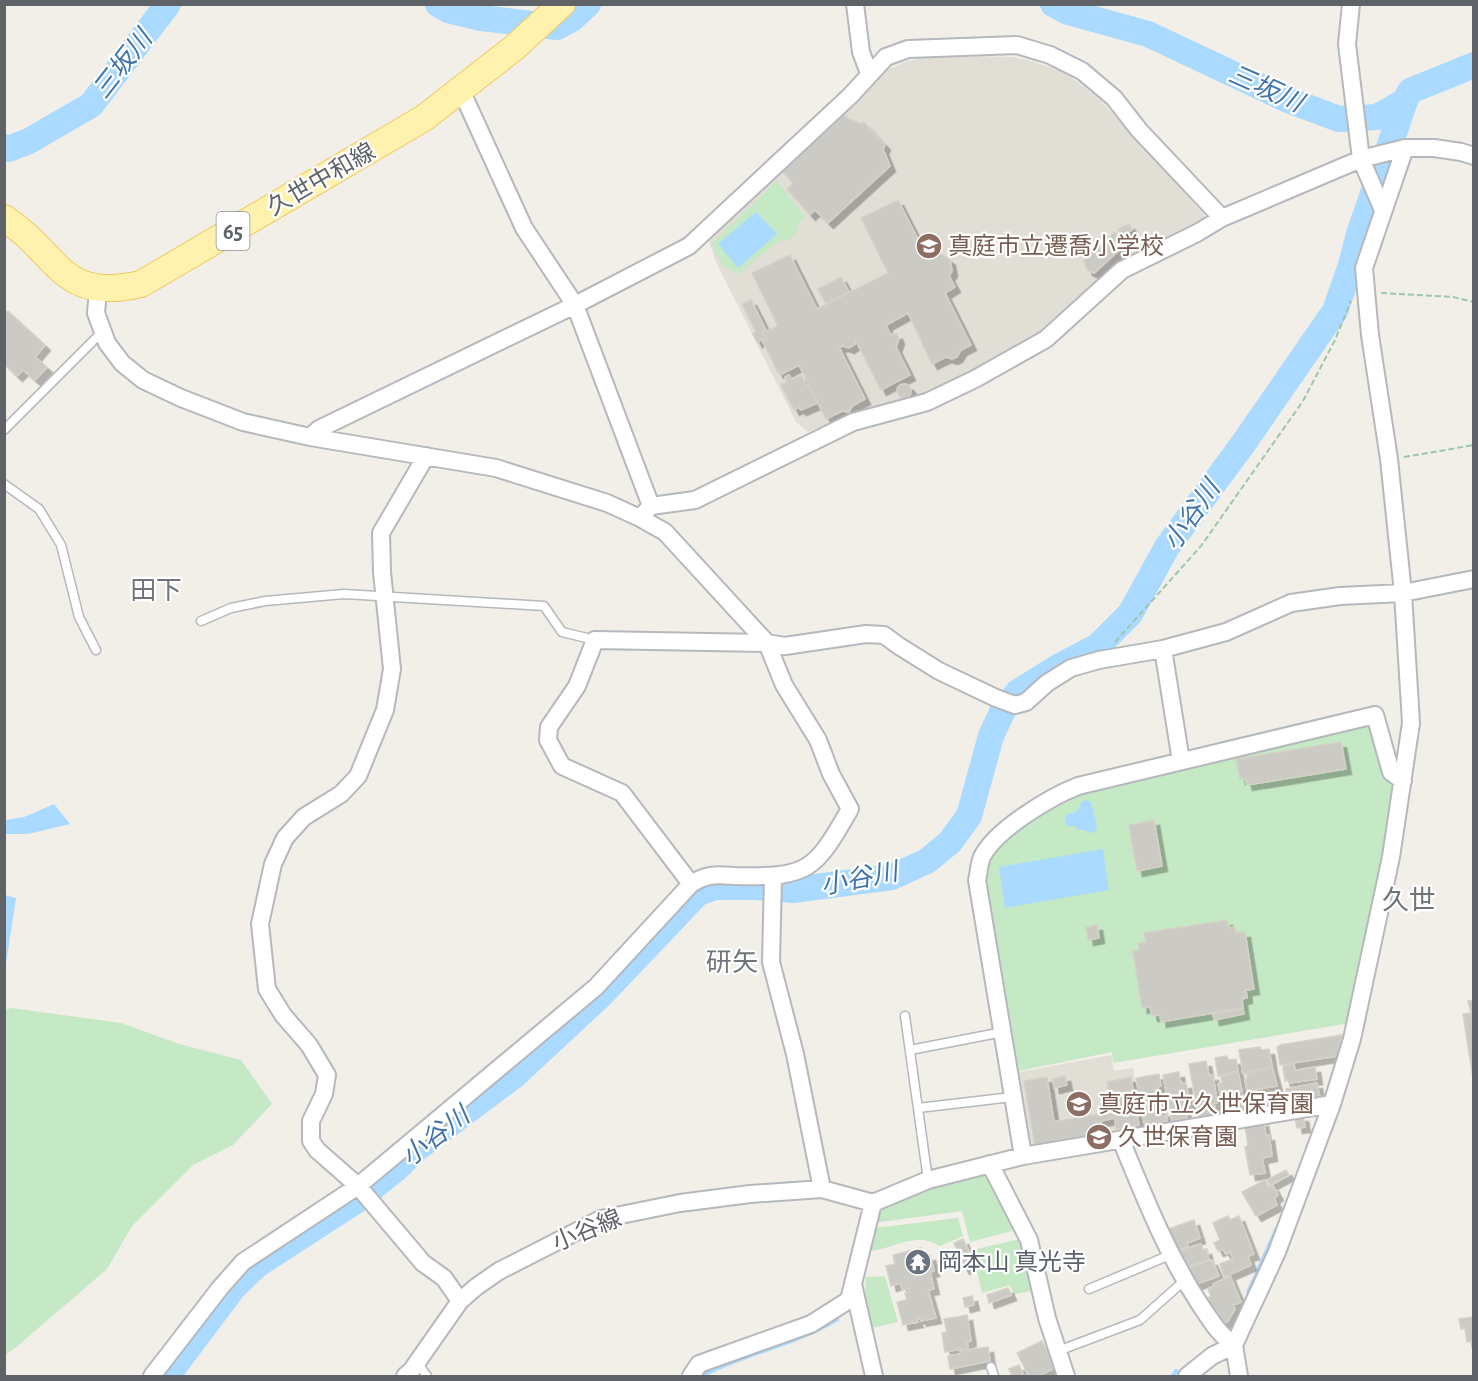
<svg xmlns="http://www.w3.org/2000/svg" width="1478" height="1381" viewBox="0 0 1478 1381" font-family="'Alegreya Sans','Noto Sans JP',sans-serif">
	<style>
		.education { fill: #e1ded6 }
		.green { fill: #c5e8c5 }
		.water { fill: #aadaff }
		.lines { fill: none; stroke-linecap: round; stroke-linejoin: round }
		.stream { stroke: #aadaff; stroke-width: 4.5 }
		.river { stroke: #aadaff; stroke-width: 26 }
		.building { fill: #cccac5; stroke: #d6d1c6; stroke-width: 1.5; filter: url(#shadow) }
		.service-casing { stroke: #b5b8bc; stroke-width: 11 }
		.minor-casing { stroke: #b5b8bc; stroke-width: 20 }
		.primary-casing { stroke: #f2c960; stroke-width: 28 }
		.path { stroke: #9cc7a9; stroke-width: 2; stroke-dasharray: 6 3; stroke-linecap: butt }
		.service { stroke: #fff; stroke-width: 8 }
		.minor { stroke: #fff; stroke-width: 16 }
		.primary { stroke: #fff2af; stroke-width: 26 }
		.labels { text-anchor: middle; stroke-width: 4.5; stroke-linejoin: round; paint-order: stroke }
		.shield { fill: #fff; stroke: #8f9295; stroke-width: 1.5 }
		.shield-label { font-size: 22px; font-weight: bold; fill: #5f6368 }
		.street-label { font-size: 24px; fill: #5f6368; stroke: #fff }
		.education-label { font-size: 24px; fill: #785e54; stroke: #fff; text-anchor: start }
		.worship-label { font-size: 24px; fill: #5b616d; stroke: #fff; text-anchor: start }
		.water-label { font-size: 26px; font-style: italic; fill: #4174aa; stroke: #fff }
		.neighbourhood-label { font-size: 26px; fill: #70757a; stroke: #fff }
		.quarter-label { font-size: 27px; fill: #70757a; stroke: #fff }
	</style>
	<defs>
		<filter id="shadow"><feDropShadow dx="5.5" dy="5.5" stdDeviation="0" flood-color="#0004"/></filter>
	</defs>
	<rect width="100%" height="100%" fill="#f1efe8"/>
	<path class="education" d="M956,56l58,1 17,4 34,11 35,28 88,96 16,19v3l-85,44 -23,19 2,4 -56,46 -5,8 -89,47 -26,9 -60,14 -54,23 -12,-10 -80,-160 -7,-21 14,-14v-3l153,-144 6,-8 23,-10 15,-4z
		M1111,1055l3,16 19,-3 10,66 -110,17 -6,-4 -13,-74z"/>
	<path class="green" d="M777,181l28,36 -9,9 3,4 -9,9 -13,3 -38,32c-15,-5 -23,-16 -27,-31z
		M1363,724l8,3 14,44 11,24 -46,228 -237,40 -1,-11 -98,20 -28,-167v-25l6,-25 17,-19 56,-39 108,-24 27,-10z
		M11,1008l110,15 58,21 62,16 31,44 -39,41 -40,20 -61,61 -25,43 -92,79 -10,7 -1,-345z
		M987,1171l33,58 -50,13 -8,-31 -89,12 7,-18 13,-8z
		M958,1218l5,18 -23,10c-25,-15 -45,2 -69,5l4,-23z
		M1024,1238l13,52 -23,4 -4,-9 -28,8 -10,-43z
		M885,1276l13,46 -27,6 -6,-25 1,-26z"/>
	<path class="water" d="M756,212l21,22 -39,34 -20,-24z
		M1086,800l5,2 6,26 -3,4 -4,1 -6,-3h-6l-3,-4h-8l-2,-7 2,-5h5l7,-5 2,-7z
		M54,804l16,20 -42,10h-23v-14l19,-3z
		M1103,849l6,41 -104,18 -6,-41z
		M5,895l11,3 -11,72 -1,-75z
		M1275,1227l3,1 -30,66 -2,-2z"/>
	<g class="lines">
		<path class="stream" d="M701,1376c44,-23 94,-31 136,-57
			M1173,1376l3,-5"/>
		<path class="river" d="M438,4l10,6 33,8 76,9 15,-8 16,-15
			M1053,4l15,8 80,22 140,66 51,19 38,-2 28,-16 5,-10 64,-26
			M4,147l4,2 21,-8 62,-36 77,-101
			M167,1376l67,-89 23,-22 100,-65 40,-32 19,-19 99,-74 86,-80 97,-102 17,-6h40l38,3 99,-13 35,-16 23,-19 19,-26 22,-80 12,-26 15,-18 40,-25 40,-21 32,-32 37,-67 76,-103 92,-133 16,-46 8,-31 46,-133"/>
	</g>
	<path class="building" d="M844,115l5,4 13,5 2,-2 21,23 -2,4 7,17 -62,57 -13,-13 -5,5 -23,-26 6,-6 -11,-12z
		M898,200l27,53 9,-4 3,5h5l8,6 2,11 -3,5 6,11 -10,6 26,52 -10,5 -4,7 -5,2 -6,-2 -14,7 -24,-51 -22,12 4,9h7l2,5 -3,8 14,28 -29,15 -26,-51v5l-6,4 -6,-2 -4,1 26,52 -13,7 -3,6 -7,-1 -16,8 -27,-54 -17,9 -1,-3 -3,2 -16,-33 3,-1 -2,-6 15,-7 -26,-53 38,-18 27,54 71,-36 -27,-55z
		M1129,224l3,6 -10,6 -4,-7z
		M1115,232l11,12 -32,29 -7,-3 -3,-10z
		M841,277l8,15 -23,12 -8,-15z
		M751,300l15,30 -4,2 3,6 -8,4 -4,-8 3,-2 -14,-28z
		M8,311l37,34 -10,12 12,10 -12,13 -12,-10 -6,6 -13,-12v-50z
		M789,375l3,5 9,-5 5,10 2,-1 9,19 -16,7 -2,-3 -5,3 -13,-25 6,-3 -2,-5z
		M897 391a7 7 0 1 1 14 0a7 7 0 1 1-14 0Z
		M1341,742l5,27 -99,16 -2,-7 -5,1 -4,-20z
		M1154,820l8,46 -25,5 -8,-46z
		M1227,920l2,8 6,-1 1,6 9,-1 9,57 -8,1 1,8 -5,1 1,9 -82,14 -1,-7 -8,1 -2,-9 -8,1 -9,-57 6,-1 -1,-7 8,-1 -2,-9z
		M1097,925l2,13 -11,2 -2,-13z
		M1474,1000v77l-1,1 -10,-64 8,-1 -3,-12z
		M1243,1009l1,5 -30,6 -1,-6z
		M1342,1035l-5,21 -57,9 -3,-18 3,-2z
		M1260,1047l1,3 8,-1 3,18 -29,7 -4,-24z
		M1227,1056l1,4 8,-1 2,12 -20,5 -3,-18z
		M1206,1061l3,15 4,-1 4,28h-3l2,13 -17,3 -10,-55z
		M1294,1064l1,7 20,-4 2,12 -28,4 -1,-3 -3,1 -2,-15z
		M1272,1067l5,19 -30,5 -2,-12h2v-6z
		M1179,1072l2,12 5,-1 4,22 -6,1 3,12 -15,3 -9,-46z
		M1238,1072l4,20 -21,4 -3,-12 4,-1 -1,-7z
		M1159,1074l2,12 -3,1 4,25 4,-1 1,10 -22,4 -9,-47z
		M1065,1076l2,9 -13,3 -1,-9z
		M1047,1077l7,45 58,-10 -5,-30 24,-5 8,48 -23,4 -1,-11 -14,3 2,13 -68,12 -11,-65z
		M1317,1083l3,16 -31,6 -3,-16z
		M1274,1092l3,13 -26,5 -2,-8 3,-1 -1,-5z
		M1243,1095l3,16 -20,3 -2,-11h3l-1,-4z
		M1303,1116l2,11 -8,1 -2,-11z
		M1263,1121l3,15 3,-1 3,21 -10,2 3,15 -15,2 -5,-28 3,-1 -3,-22z
		M1286,1170l3,5 -19,10 -3,-5z
		M1265,1180l4,8 4,-2 5,9 -4,3 3,7 -21,11 -14,-24z
		M1228,1216l2,4 9,-4 15,38 -6,2 3,9 -27,12 -4,-13 13,-5 -3,-7 -4,2 -3,-5 -5,2 -4,-8 6,-3 -7,-17z
		M1194,1220l6,18 -13,5 1,4 -14,4 -8,-21z
		M963,1239l8,16 -10,4 -7,-16z
		M1201,1244l2,6 3,-1 3,11 -26,8 -5,-12 4,-1 -1,-5z
		M921,1248l1,9 8,-2 4,16 -4,1 4,17 -6,1 8,28 -15,3 -1,-3 -4,1 2,3 -15,3 -6,-23 10,-2 -2,-7 5,-1 -1,-4 -7,2 -1,-7 -10,3 -5,-20 9,-2 -2,-9z
		M967,1258l3,8 -6,3 -4,-8z
		M1212,1260l7,16 -23,8 -11,-15z
		M1230,1276l11,26 -8,3 2,4 -7,12 -6,4 -14,-27 3,-2 -3,-7 6,-3 -1,-2z
		M1008,1288l3,7 -22,8 -2,-8z
		M972,1296l2,9 -9,2 -2,-9z
		M967,1315l4,26 -4,1 1,6 -23,4 -3,-19 5,-1 -3,-13z
		M1473,1317l1,24 -7,1 -2,-14 -4,1 -2,-10z
		M1042,1341l13,27 -17,8h-9l-12,-23z
		M988,1347l2,14 -40,8 -2,-13 13,-2 -1,-3z
		M1019,1365l5,11h-12l-3,-7z"/>
	<g class="lines">
		<defs>
			<path id="service" d="M4,430l98,-98
				M4,484l35,25 22,36 18,72 17,33
				M201,621l30,-13 34,-7 79,-7 200,12 18,26 33,8
				M905,1016l23,164
				M910,1050l93,-18
				M918,1108l94,-11
				M1089,1289l81,-34
				M1058,1351l82,-31 45,-40
				M417,1362l10,14
				M991,1367l3,9"/>
			<path id="minor" d="M855,4l6,48 8,21
				M1351,4l-4,40 14,115 22,51
				M461,90l63,138 51,77 76,201
				M98,289l-2,24 11,30 15,20 21,17 38,18 62,24 67,15 186,31 111,35 33,15 25,14 102,111 17,42 34,55 13,34 19,35c-35,61 -41,69 -114,67 -19,-1 -28,-3 -45,8l-95,103 -238,199 -115,76 -23,26 -68,88
				M310,437l9,-8 256,-124 114,-59 161,-150 36,-39 22,-8 109,-4 33,10 32,16 32,27 25,32 83,88
				M426,456l-45,77 1,39 10,97 -7,41 -27,66 -17,18 -37,23 -19,21 -12,26 -13,60 7,65 16,26 26,30 18,30 -3,19 -13,27v20l6,9 41,36 65,77 21,15 16,23
				M640,518l11,-12 44,-6 158,-78 74,-20 48,-23 71,-40 76,-69 75,-37 25,-15 139,-59 44,-11h29l27,4 13,4
				M1163,649l18,112
				M773,877l-2,85 24,92 27,135
				M691,884l-69,-91 -60,-27 -14,-26 1,-13 28,-41 18,-46 172,3 18,3 81,-12 18,1 15,11 40,25 57,27 19,7 11,-3 21,-19 24,-15 28,-8 64,-11 63,-17 65,-29 49,-7 63,-3 71,-14
				M1121,1140c24,58 44,110 78,163 11,16 19,31 35,42
				M1023,1156l-46,-276c2,-7 2,-17 5,-23 13,-27 68,-60 96,-71l297,-71 16,57 12,9
				M990,1164l39,76 18,78 19,58
				M853,1284l21,92
				M405,1376l6,-5 49,-70 16,-14 23,-16 102,-52 79,-16 70,-9 72,-5 51,14 55,-23 95,-24 309,-52
				M691,1376l8,-12 112,-40 38,-24 24,-97
				M1187,1376l25,-20 22,-11
				M1239,1376l-5,-31 43,-93 55,-148 20,-65 39,-182 20,-134 -8,-130 -14,-134 -19,-124 -6,-67 41,-120"/>
			<path id="primary" d="M4,218c56,36 55,85 137,66l283,-166 91,-71 47,-43"/>
		</defs>
		<use href="#service" class="service-casing"/>
		<use href="#minor" class="minor-casing"/>
		<use href="#primary" class="primary-casing"/>
		<path class="path" d="M1381,293l72,4 21,5
			M1404,457l70,-12
			M1115,642l86,-96 102,-145 32,-61 16,-39"/>
		<use href="#service" class="service"/>
		<use href="#minor" class="minor"/>
		<use href="#primary" class="primary"/>
	</g>
	<defs>
		<symbol id="school-disc" viewBox="-11 -11 22 22"><circle r="9.5" fill="#8d6e63" stroke="#fff"/><path d="M0-5L7-2L0 1L-7-2ZM-4 1L0 2.5L4 1V4Q0 6-4 4Z" fill="#fff"/></symbol>
		<symbol id="temple-disc" viewBox="-11 -11 22 22"><circle r="9.5" fill="#6b7280" stroke="#fff"/><path d="M0-6L5-2H3V0L6.5 2.5H4V6H1.5V3h-3V6H-4V2.5H-6.5L-3 0V-2H-5Z" fill="#fff"/></symbol>
	</defs>
	<g fill-rule="evenodd">
		<use href="#school-disc" x="914" y="231" width="30" height="30"/>
		<use href="#school-disc" x="1064" y="1089" width="30" height="30"/>
		<use href="#school-disc" x="1084" y="1122" width="30" height="30"/>
		<use href="#temple-disc" x="903" y="1247" width="30" height="30"/>
	</g>
	<g class="labels">
		<rect class="shield" x="216.5" y="212" width="33" height="38" rx="4.5"/>
		<g class="shield-label">
			<text x="233" y="239">65</text>
		</g>
		<g class="street-label">
			<text transform="translate(321 179) rotate(-30)" y="8">久世中和線</text>
			<text transform="translate(587 1230) rotate(-22)" y="8">小谷線</text>
		</g>
		<g class="education-label">
			<text x="948" y="254">真庭市立遷喬小学校</text>
			<text x="1098" y="1112">真庭市立久世保育園</text>
			<text x="1118" y="1145">久世保育園</text>
		</g>
		<g class="worship-label">
			<text x="938" y="1270">岡本山 真光寺</text>
		</g>
		<g class="water-label">
			<text transform="translate(122 64) rotate(-52)" y="9">三坂川</text>
			<text transform="translate(1266 88) rotate(24)" y="9">三坂川</text>
			<text transform="translate(1191 515) rotate(-55)" y="9">小谷川</text>
			<text transform="translate(859 878) rotate(-11)" y="9">小谷川</text>
			<text transform="translate(435 1136) rotate(-38)" y="9">小谷川</text>
		</g>
		<g class="neighbourhood-label">
			<text x="156" y="599">田下</text>
			<text x="732" y="971">研矢</text>
		</g>
		<g class="quarter-label">
			<text x="1409" y="909">久世</text>
		</g>
	</g>
	<rect width="1478" height="1381" fill="none" stroke="#5f6368" stroke-width="12"/>
</svg>
